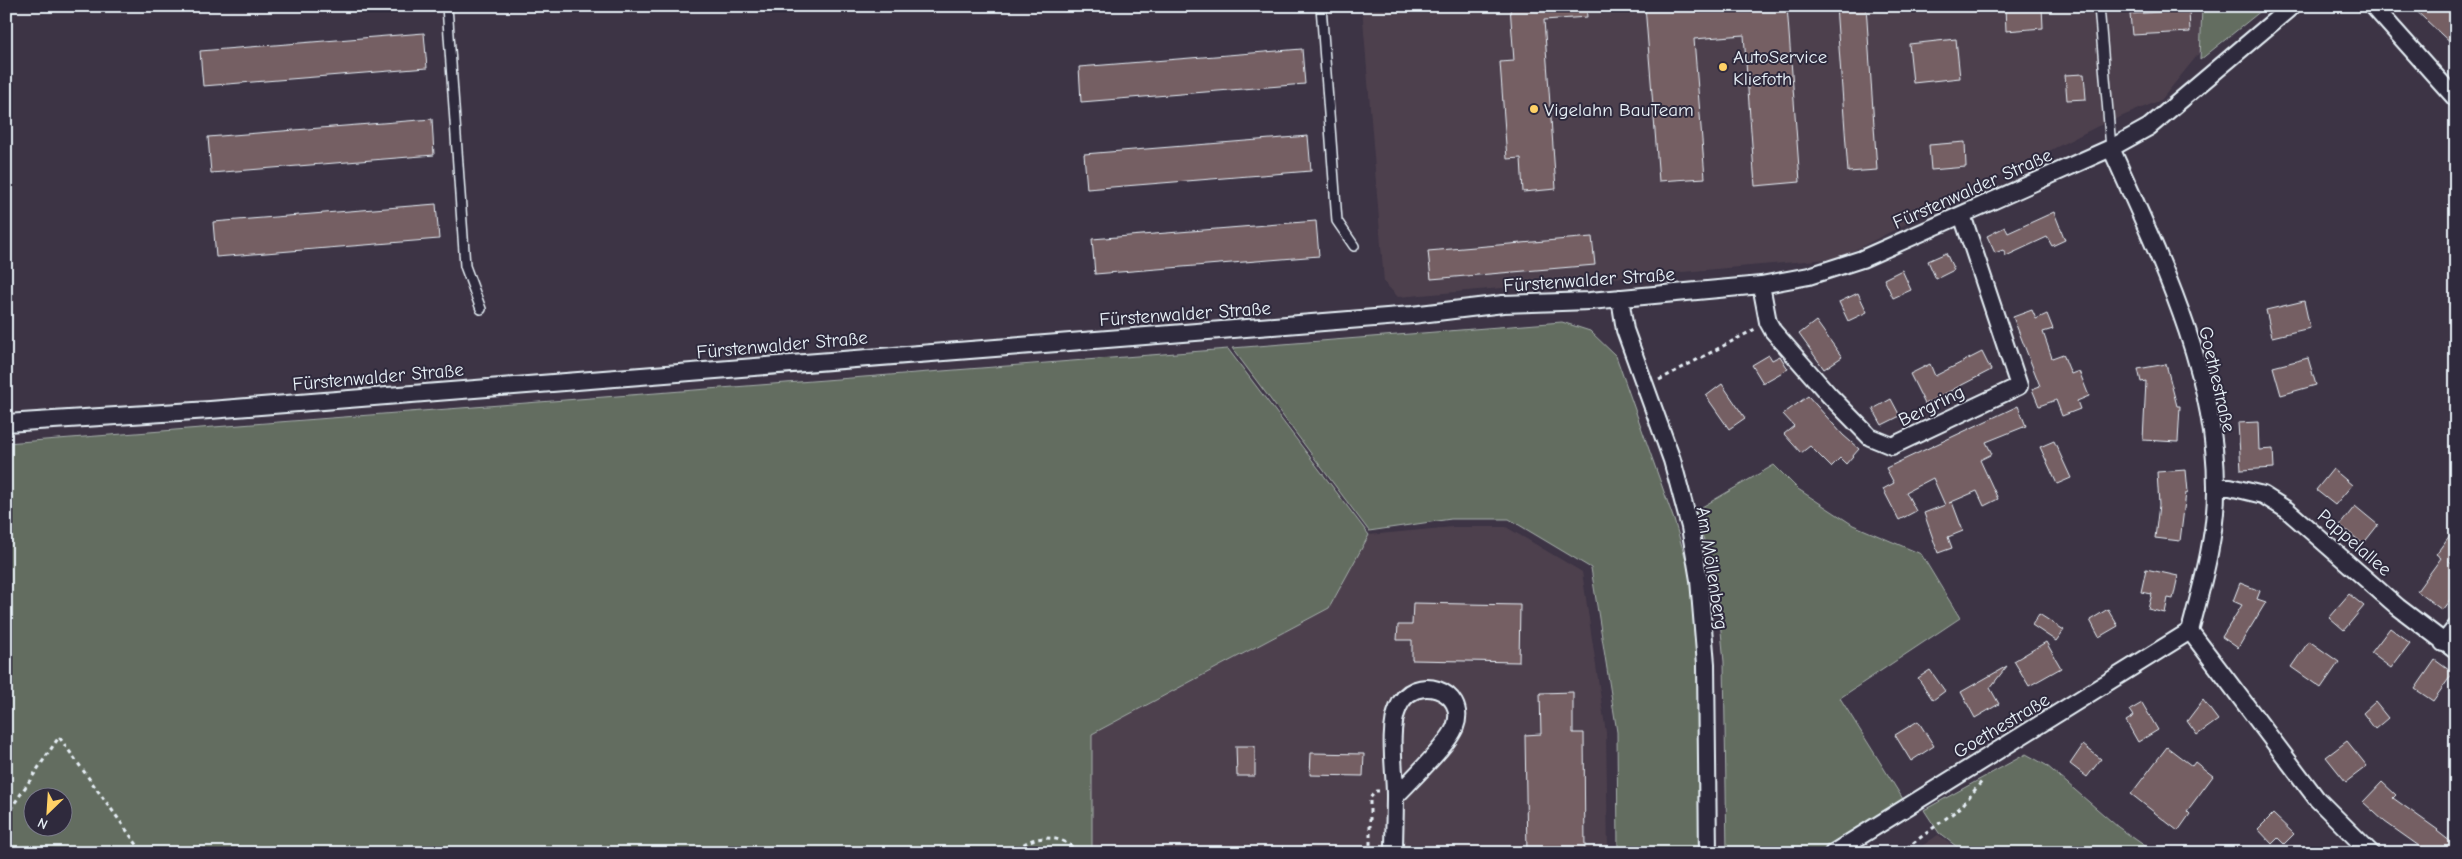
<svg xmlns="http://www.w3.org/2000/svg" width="2462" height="859" viewBox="0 0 2462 859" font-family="'Comic Neue',sans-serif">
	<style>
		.built { fill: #4e414e }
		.green { fill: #646d61; stroke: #a6afac; fill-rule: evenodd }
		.building { fill: #755e64; stroke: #e8f1f8 }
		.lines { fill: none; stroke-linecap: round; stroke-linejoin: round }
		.service-casing { stroke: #e8f1f8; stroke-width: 12 }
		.minor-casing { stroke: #e8f1f8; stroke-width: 20 }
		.path { stroke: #e8f1f8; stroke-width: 3; stroke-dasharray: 4 4; stroke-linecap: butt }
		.service { stroke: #2f2a3d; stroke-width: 9 }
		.minor { stroke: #2f2a3d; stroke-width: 16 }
		.poi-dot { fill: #ffd166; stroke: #2f2a3d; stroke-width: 2 }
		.labels { text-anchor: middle; stroke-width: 4; stroke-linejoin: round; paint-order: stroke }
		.poi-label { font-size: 19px; fill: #e8f1f8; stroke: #2f2a3d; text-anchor: start }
		.street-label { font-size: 19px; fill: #e8f1f8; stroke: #2f2a3d }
	</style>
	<rect width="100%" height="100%" fill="#3d3445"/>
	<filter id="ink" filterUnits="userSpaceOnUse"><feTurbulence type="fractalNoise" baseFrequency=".02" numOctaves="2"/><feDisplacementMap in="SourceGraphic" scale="10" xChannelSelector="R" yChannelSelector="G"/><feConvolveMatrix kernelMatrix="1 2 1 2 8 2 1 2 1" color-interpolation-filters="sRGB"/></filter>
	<g filter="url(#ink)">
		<path class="built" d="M1362,6h840l-2,46 -39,48 -65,27 -257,131 -441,39 -14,-15z
			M1453,527h53l76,45 24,161 2,120h-516v-119l237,-126 40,-73z
			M1938,835l24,18h-50z"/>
		<path class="green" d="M2202,6h65l-67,54z
			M1562,322l28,9 26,25 58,164 20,66 8,79 -1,188h-83l-1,-121 -26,-164 -82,-49h-58l-82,12 -137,-183z
			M1228,349l141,186 -40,73 -237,126v119h-1086v-410zM62,796v30h-30v-30z
			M1774,465l24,24 55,36 68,29 39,64 -120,80 63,101 -85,54h-91l-3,-191 -8,-82 -21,-69z
			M2026,754l20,11 72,62 37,26h-190l-26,-20 -15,-23z"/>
		<path class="building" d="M1510,6h76l1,11 -43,3 12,169 -33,3 -2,-34 -14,1 -7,-97 14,-1z
			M1645,6h142l13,176 -45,4 -11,-151 -50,4 11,139 -46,3z
			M1836,6h30l11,164 -29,2z
			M2005,6h37l1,22 -37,3z
			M2411,6h45v42z
			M2189,10l1,22 -58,3 -2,-21z
			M424,33l3,35 -224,18 -3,-35z
			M1956,39l4,39 -47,5 -4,-39z
			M1302,49l3,35 -224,18 -2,-35z
			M2084,74l2,25 -19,1 -2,-25z
			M432,119l2,36 -223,18 -3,-36z
			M1308,136l3,35 -224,18 -3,-35z
			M1965,142l1,25 -35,3 -2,-25z
			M436,204l3,35 -223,18 -3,-35z
			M2054,212l11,28 -13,6 -5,-9 -41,19 -3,-6 -8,3 -8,-17 18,-9 3,6z
			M1316,221l3,35 -224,18 -3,-35z
			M1592,237l3,28 -164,14 -3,-28z
			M1946,253l8,17 -18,9 -8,-18z
			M1902,270l9,20 -18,8 -9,-19z
			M1858,293l9,19 -19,9 -9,-19z
			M2304,301l6,27 -38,9 -6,-27z
			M2032,310l4,9 11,-5 6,15 -10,3 9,26 11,-4 8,20 8,-3 10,25 -12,5 3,8 -18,7 -6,-16 -17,6 -7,-17 8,-3 -27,-69z
			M1816,321l26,36 -18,12 -25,-35z
			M1982,352l9,18 -66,34 -15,-30 20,-10 5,12z
			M1769,355l3,5 8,-4 8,13 -25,14 -11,-18z
			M2308,358l8,27 -35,10 -8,-28z
			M2166,364l11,42h3l-2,36 -35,-2 3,-59 -5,1 -3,-13z
			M1722,384l23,34 -16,11 -23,-33z
			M1808,396l35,39 16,14 -13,15 -6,-6 -9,9 -21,-21 -9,7 -17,-19 10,-8 -11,-12z
			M1891,399l9,17 -18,9 -9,-16z
			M2018,406l8,20 -40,16 6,12 -12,6 18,39 -14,7 -7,-15 -28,12 3,-1 11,29 -15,6 4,11 -14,5 -14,-40 21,-8 -12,-27 -27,14 10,19 -17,9 -16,-31 11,-6 -8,-15z
			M2258,422l1,28 14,-1 1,19 -33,2 -3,-47z
			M2054,441l17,37 -14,6 -17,-37z
			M2333,469l19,16 -17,20 -19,-15z
			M2186,470l2,22 -2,1 -6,48 -25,-3 4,-33 -2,-33z
			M2355,506l23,19 -15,19 -23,-19z
			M2456,527v24l-7,10 7,5v26l-14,18 -25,-19 24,-33 -5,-4z
			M2146,569l32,7 -5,23 -5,-1 -3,15 -17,-4 4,-15 -11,-2z
			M2240,583l20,8 -3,8 9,3 -28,46 -16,-11 20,-32 -9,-4z
			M2349,594l15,12 -20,24 -15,-13z
			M1413,603l107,2 -1,57 -107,-2v-20h-15l1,-15h14z
			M2108,609l10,17 -19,11 -9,-17z
			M2039,614l25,16 -8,11 -24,-16z
			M2390,628l20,15 -19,25 -20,-15z
			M2309,641l30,21 -18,26 -30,-21z
			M2046,642l15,26 -32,18 -15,-25z
			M2435,660l18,13 -20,28 -18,-12z
			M2007,666l-17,22 9,16 -24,14 -14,-26z
			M1930,670l15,21 -12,9 -15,-22z
			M1573,692v41h11l1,120h-58l-2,-118 16,-1 -1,-41z
			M2203,700l15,20 -21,15 -10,-14z
			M2375,702l13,16 -13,11 -12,-16z
			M2142,703l16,27 -20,12 -12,-21 8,-5 -4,-6z
			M1918,721l16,25 -23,15 -16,-26z
			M2347,741l20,25 -21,16 -20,-25z
			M2083,745l18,14 -14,18 -17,-13z
			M1236,746h19v30h-18z
			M2167,747l25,19 3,-4 18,14 -26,35 3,3 -12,17 -47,-37z
			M1311,753l53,1 -1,22 -53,-1z
			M2382,782l14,13 -3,3 45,32 -1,1 19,15v7h-27l-44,-31 -22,-20z
			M2273,814l21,20 -10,10 -6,-6 -6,6 -14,-15z"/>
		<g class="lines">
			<defs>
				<path id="service" d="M447,6l18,260 16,43
					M1321,6l16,215 17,25
					M2099,6l12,142"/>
				<path id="minor" d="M2373,6l83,93
					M1761,285l7,37 5,9 56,64 41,42 22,9 127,-60 -57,-171
					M1620,298l5,32 47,130 18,67 9,53 7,84 2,189
					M6,423l204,-13 1202,-95 91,-11 87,-3 171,-16 48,-9 53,-17 249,-111 38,-21 143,-121
					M2217,487h13l33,8 24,15 111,97 58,44
					M2190,631l127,168 54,54
					M2443,643l13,-16
					M1394,853c0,-19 1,-39 1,-58 0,-24 -7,-65 3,-87 15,-37 71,-18 57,19 -6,17 -46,55 -60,70
					M1833,853l357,-222c12,-46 27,-98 26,-145 0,-117 -59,-234 -105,-338"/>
			</defs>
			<use href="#service" class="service-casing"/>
			<use href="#minor" class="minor-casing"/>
			<path class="path" d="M1659,380l96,-51
				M6,816l53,-79 84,116
				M1010,853c6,-4 13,-9 20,-12 14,-6 40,-3 46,12
				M1370,853v-55l6,-7h3
				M1900,853l61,-46 22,-27"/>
			<use href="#service" class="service"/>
			<use href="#minor" class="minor"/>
		</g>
	</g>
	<g class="poi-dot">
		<circle cx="1723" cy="67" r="5"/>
		<circle cx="1534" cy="109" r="5"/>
	</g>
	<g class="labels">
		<g class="poi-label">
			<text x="1733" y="63">AutoService<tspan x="1733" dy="22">Kliefoth</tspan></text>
			<text x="1544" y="116">Vigelahn BauTeam</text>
		</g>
		<g class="street-label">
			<text transform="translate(1972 188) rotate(-24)" y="7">Fürstenwalder Straße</text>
			<text transform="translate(1589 279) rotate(-4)" y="7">Fürstenwalder Straße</text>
			<text transform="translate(1185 313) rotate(-4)" y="7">Fürstenwalder Straße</text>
			<text transform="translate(782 344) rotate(-5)" y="7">Fürstenwalder Straße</text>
			<text transform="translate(378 376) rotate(-5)" y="7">Fürstenwalder Straße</text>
			<text transform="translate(2218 379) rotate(77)" y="7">Goethestraße</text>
			<text transform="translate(1931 405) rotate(-26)" y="7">Bergring</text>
			<text transform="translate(2355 542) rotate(41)" y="7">Pappelallee</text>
			<text transform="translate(1713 568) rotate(81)" y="7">Am Möllenberg</text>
			<text transform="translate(2001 725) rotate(-31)" y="7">Goethestraße</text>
		</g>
	</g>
	<rect width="2462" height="859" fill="none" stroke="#2f2a3d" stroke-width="25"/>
	<rect x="12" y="12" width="2437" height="834" fill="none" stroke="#e8f1f8" stroke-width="2" filter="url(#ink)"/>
	<g transform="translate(48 812) rotate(205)"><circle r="24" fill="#2f2a3d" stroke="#797a88"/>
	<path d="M0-4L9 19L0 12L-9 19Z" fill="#ffd166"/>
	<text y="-8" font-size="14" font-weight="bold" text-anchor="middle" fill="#e8f1f8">N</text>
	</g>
</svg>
